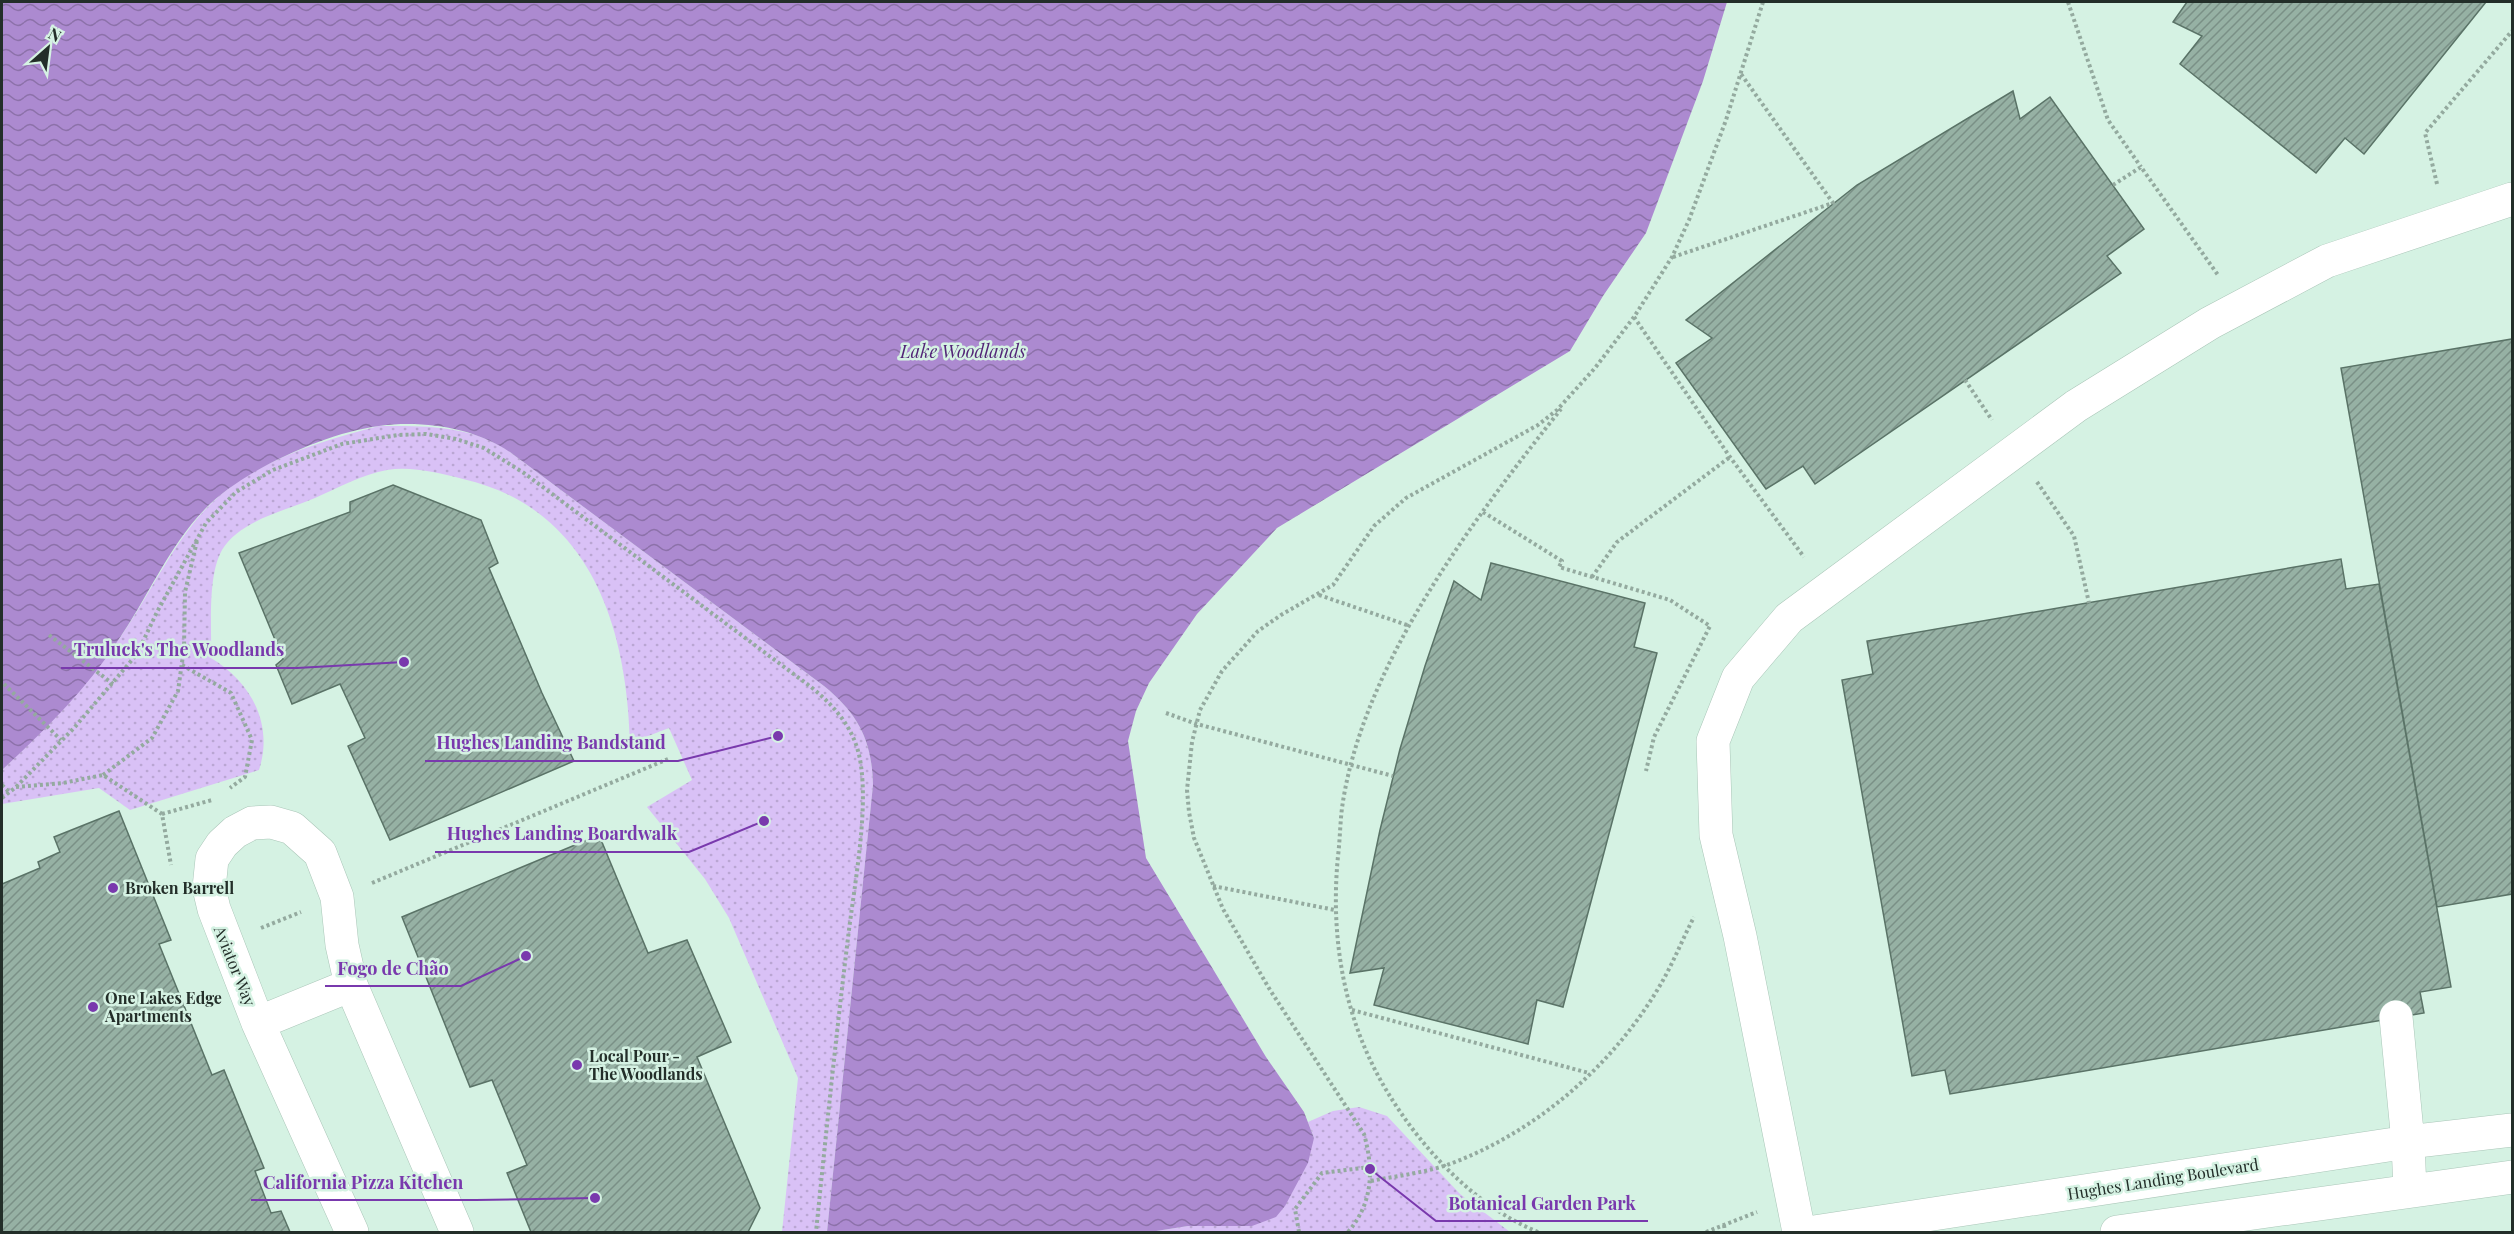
<svg xmlns="http://www.w3.org/2000/svg" width="2514" height="1234" viewBox="0 0 2514 1234" font-family="'Playfair Display',serif">
	<style>
		.park { fill: url(#park-dots) }
		.water { fill: url(#water-waves) }
		.building { fill: url(#building-hatch); stroke: #5a7367; stroke-width: 1.5 }
		.lines { fill: none; stroke-linecap: round; stroke-linejoin: round }
		.minor-casing { stroke: #aac6b8; stroke-width: 34 }
		.path { stroke: #94aa9f; stroke-width: 4; stroke-dasharray: 3 3; stroke-linecap: butt }
		.minor { stroke: #fff; stroke-width: 33 }
		.poi-dot { fill: #7939ad; stroke: #d5f2e3; stroke-width: 2 }
		.labels { text-anchor: middle; stroke-width: 5; stroke-linejoin: round; paint-order: stroke }
		.poi-label { font-size: 16px; font-weight: bold; fill: #232e29; stroke: #d5f2e3; text-anchor: start }
		.street-label { font-size: 16px; fill: #232e29; stroke: #d5f2e3 }
		.water-label { font-size: 18px; font-style: italic; fill: #522577; stroke: #d5f2e3 }
		.leader { fill: none; stroke: #7939ad; stroke-width: 2 }
		.callout-dot { fill: #7939ad; stroke: #d5f2e3; stroke-width: 2 }
		.callout-label { font-size: 18px; text-anchor: middle; font-weight: bold; fill: #7939ad; stroke: #d5f2e3; stroke-width: 5; stroke-linejoin: round; paint-order: stroke }
	</style>
	<defs>
		<pattern id="park-dots" width="8" height="8" patternUnits="userSpaceOnUse" patternTransform="scale(1.5)"><rect width="8" height="8" fill="#d9c1f6"/><path d="M2 2h.1M6 6h.1" fill="none" stroke="#baa6d3" stroke-width="1.8" stroke-linecap="round"/></pattern>
		<pattern id="water-waves" width="16" height="10" patternUnits="userSpaceOnUse" patternTransform="scale(1.5)"><rect width="16" height="10" fill="#ac8ad0"/><path d="M0 5q4-4 8 0t8 0" fill="none" stroke="#8c71a9"/></pattern>
		<pattern id="building-hatch" width="6" height="6" patternUnits="userSpaceOnUse" patternTransform="scale(1.5)"><rect width="6" height="6" fill="#96b1a4"/><path d="M-1 1l2-2M0 6l6-6M5 7l2-2" fill="none" stroke="#7a9086"/></pattern>
	</defs>
	<rect width="100%" height="100%" fill="#d5f2e3"/>
	<path class="park" d="M379,426c45,0 88,-1 127,23l318,237c34,28 48,54 49,99l-46,447h-45l16,-154 -69,-160 -24,-39 -58,-72 45,-27 -23,-52 -39,15c-3,-117 -40,-235 -167,-264 -25,-6 -51,-13 -76,-9 -24,4 -49,18 -72,28 -30,13 -75,22 -93,52 -15,27 -10,77 -11,108 40,24 63,66 48,112l-129,40 -31,-22 -97,16v-34c40,-38 83,-83 115,-128 39,-54 63,-121 119,-159 44,-30 93,-44 143,-57z
		M1359,1107l28,9 73,78 50,38h-360l38,-6h64l62,-88 -6,-16 25,-11z"/>
	<path class="water" d="M2,2h1725l-24,79 -57,152 -43,63 -33,55 -293,177 -80,86 -48,69 -13,28 -8,30 18,117 120,199 38,55 10,26 -6,25 -23,43 -9,11 -24,9h-64l-38,6h-323l46,-447c-1,-45 -15,-71 -49,-99l-310,-231c-37,-27 -89,-35 -135,-29 -54,7 -136,44 -174,83 -37,38 -58,90 -88,133 -32,49 -73,89 -115,128z"/>
	<path class="building" d="M2187,2h299l-122,152 -19,-16 -29,35 -136,-109 22,-28 -29,-14z
		M2013,91l7,28 30,-22 94,132 -37,27 14,17 -306,211 -12,-18 -37,23 -90,-126 36,-25 -26,-18 171,-135z
		M2512,339v555l-75,13 -96,-539z
		M393,485l88,35 17,43 -9,5 53,125 32,68 -184,79 -42,-94 17,-8 -25,-54 -48,20 -16,-39 7,-6 -44,-106 111,-41v-10z
		M2341,559l5,30 33,-5 72,403 -31,5 4,21 -474,81 -5,-24 -33,6 -70,-396 31,-6 -6,-33z
		M1491,563l154,40 -11,44 23,6 -94,354 -26,-7 -9,44 -154,-39 10,-37 -34,5 30,-143 20,-81 25,-83 29,-85 27,19z
		M119,811l52,129 -12,4 53,131 12,-5 40,98 -9,3 16,42 10,-2 9,21h-288v-348l38,-16 -2,-6 22,-10 -6,-15z
		M599,835l49,118 39,-13 44,102 -34,15 63,151 -12,24h-217l-24,-59 20,-8 -35,-85 -22,7 -68,-170z"/>
	<g class="lines">
		<defs>
			<path id="minor" d="M2396,1017l12,125 2,49
				M258,1023l93,-38
				M352,1232l-94,-209 -44,-114 -5,-21 3,-29 10,-15 13,-12 17,-9 19,-1 21,6 28,25 17,44 5,48 9,40 106,247
				M1799,1232l-59,-296 -24,-101 -3,-94 25,-63 51,-60 287,-212 134,-83 117,-62 185,-62
				M1814,1232l594,-90 104,-12
				M2117,1232l395,-55"/>
		</defs>
		<use href="#minor" class="minor-casing"/>
		<path class="path" d="M2068,2l40,118 33,47
			M2437,184l-12,-51 87,-102
			M2113,185l28,-18 77,108
			M1673,257l160,-54 -92,-129
			M1634,317l96,140 74,100
			M1965,380l27,40
			M2037,482l37,54 15,67
			M1483,512l79,49 -3,6 111,33 40,26 -56,111 -8,34
			M1592,577l25,-35 113,-85
			M1319,595l91,31
			M49,635l64,49
			M182,665l49,28 21,47 -7,37 -15,11
			M4,684l57,56
			M1166,713l31,11 196,52
			M103,775l49,-37 26,-47 6,-43 1,-56 12,-51
			M2,785l7,7
			M16,787l47,-4 40,-8 59,39 9,51
			M2,798l14,-11 58,-59 63,-74 20,-42 49,-89 30,-31 37,-22 69,-26 56,-9 28,-1 30,5 28,9 40,25 287,214c26,21 46,45 50,79 7,49 -7,121 -13,172 -12,98 -22,196 -32,294
			M162,814l50,-14
			M372,883l296,-124
			M1213,886l122,24
			M261,928l40,-16
			M1352,1010l237,63
			M1371,1181c25,-5 52,-8 76,-16 89,-32 168,-101 215,-183 12,-21 21,-44 32,-65
			M1724,1225l1,7
			M1299,1232l-4,-23 27,-36 48,-6
			M1348,1232c25,-29 26,-62 16,-98l-94,-144 -47,-81 -29,-71 -5,-26 -2,-22 5,-48 8,-32 22,-39 36,-40 23,-16 52,-30 41,-59 32,-28 132,-73 19,-15 38,-42 39,-51 38,-60 17,-37 37,-100 37,-118
			M1538,1232c-62,-25 -116,-83 -150,-139 -44,-72 -58,-154 -50,-237 2,-16 2,-32 4,-48 20,-143 131,-288 219,-399
			M1706,1232l51,-20"/>
		<use href="#minor" class="minor"/>
	</g>
	<g class="poi-dot">
		<circle cx="113" cy="888" r="6"/>
		<circle cx="93" cy="1007" r="6"/>
		<circle cx="577" cy="1065" r="6"/>
	</g>
	<g class="labels">
		<g class="poi-label">
			<text x="125" y="894">Broken Barrell</text>
			<text x="105" y="1004">One Lakes Edge<tspan x="105" dy="18">Apartments</tspan></text>
			<text x="589" y="1062">Local Pour -<tspan x="589" dy="18">The Woodlands</tspan></text>
		</g>
		<g class="street-label">
			<text transform="translate(235 966) rotate(68)" y="6">Aviator Way</text>
			<text transform="translate(2163 1179) rotate(-9)" y="6">Hughes Landing Boulevard</text>
		</g>
		<g class="water-label">
			<text x="963" y="358">Lake Woodlands</text>
		</g>
	</g>
	<path class="leader" d="M404 662L297 668H61M778 736L678 761H425M764 821L689 852H435M526 956L461 986H325M595 1198L476 1200H251M1370 1169L1436 1221H1648"/>
	<g class="callout-dot">
		<circle cx="404" cy="662" r="6"/>
		<circle cx="778" cy="736" r="6"/>
		<circle cx="764" cy="821" r="6"/>
		<circle cx="526" cy="956" r="6"/>
		<circle cx="595" cy="1198" r="6"/>
		<circle cx="1370" cy="1169" r="6"/>
	</g>
	<g class="callout-label">
		<text x="179" y="656">Truluck's The Woodlands</text>
		<text x="551" y="749">Hughes Landing Bandstand</text>
		<text x="562" y="840">Hughes Landing Boardwalk</text>
		<text x="393" y="975">Fogo de Chão</text>
		<text x="363" y="1189">California Pizza Kitchen</text>
		<text x="1542" y="1210">Botanical Garden Park</text>
	</g>
	<rect width="2514" height="1234" fill="none" stroke="#232e29" stroke-width="6"/>
	<g transform="translate(48 48) rotate(28)" stroke="#d5f2e3" stroke-width="4.5" paint-order="stroke">
	<path d="M0-4.5L10 22L0 15L-10 22Z" fill="#232e29"/>
	<text y="-9" font-size="16" font-weight="bold" text-anchor="middle" fill="#232e29">N</text>
	</g>
</svg>
